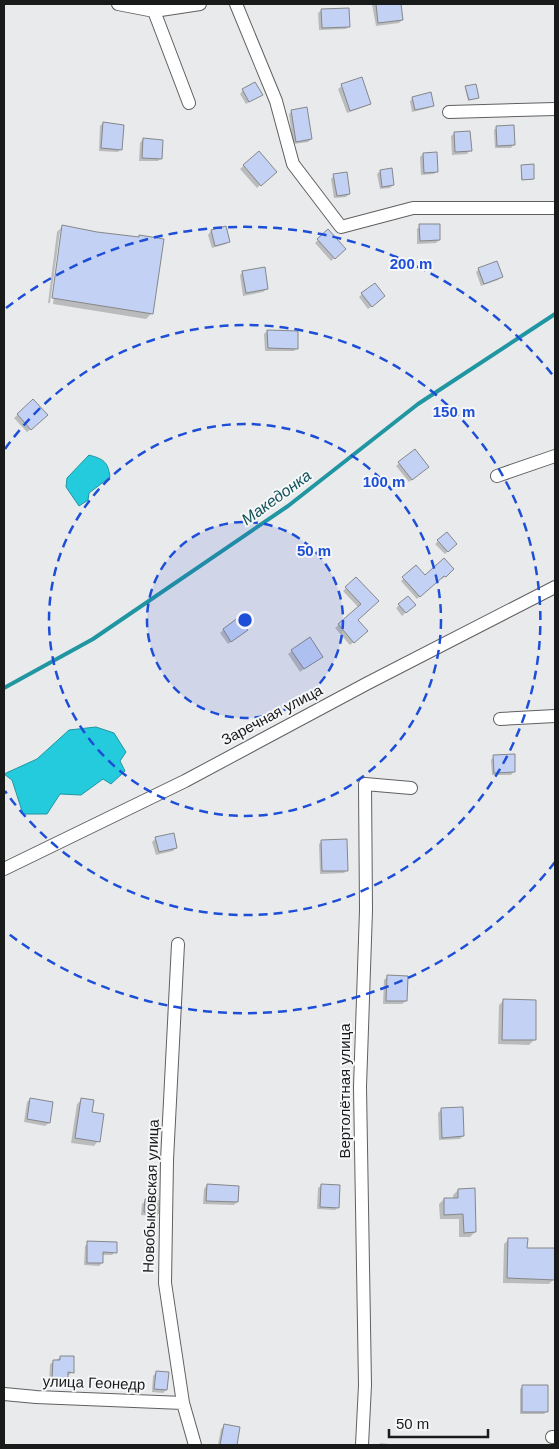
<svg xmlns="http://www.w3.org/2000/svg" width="559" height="1449" viewBox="0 0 559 1449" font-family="Helvetica,sans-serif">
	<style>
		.water { fill: #23cbdd; stroke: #2096a2 }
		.shadow { fill: #0003 }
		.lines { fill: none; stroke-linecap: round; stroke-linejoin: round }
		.stream { stroke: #2096a2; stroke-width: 4 }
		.building { fill: #c2d1f4; stroke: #868788 }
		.minor-casing { stroke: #606062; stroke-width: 14 }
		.minor { stroke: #fff; stroke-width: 12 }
		.ring { fill: none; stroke: #1d4ed8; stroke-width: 2.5; stroke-dasharray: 9 6 }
		.labels { text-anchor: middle; stroke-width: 4; stroke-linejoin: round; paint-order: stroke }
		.street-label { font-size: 15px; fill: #191a1a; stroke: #f6f7f9 }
		.water-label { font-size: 16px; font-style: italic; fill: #0f5158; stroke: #f6f7f9 }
		.centre { fill: #1d4ed8; stroke: #f6f7f9; stroke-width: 2.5 }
		.ring-label { font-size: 15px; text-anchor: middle; font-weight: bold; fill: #1d4ed8; stroke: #f6f7f9; stroke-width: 4; stroke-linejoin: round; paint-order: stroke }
	</style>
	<rect width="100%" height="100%" fill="#e9eaeb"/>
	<path class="water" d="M89,455c14,4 19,6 21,22l-21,16 -1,7 -9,6 -13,-19 1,-9z
		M96,727l18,6 12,19 -6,9 5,10 -14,13 -8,-5 -22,16 -21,-1 -13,20h-24l-11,-34 -8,-6 33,-15 32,-29z"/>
	<path class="shadow" d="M372,4h27l3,16 -3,3 -23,3z
		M555,9v18h-1z
		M322,10l27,16 -3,3 -27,1 -1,-17z
		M342,86l28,17 -4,3 -19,7 -9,-24z
		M466,87l12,10 -10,4 -3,-13z
		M243,90l15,7 -12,7 -6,-10z
		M413,98l19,7 -3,3 -17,4 -2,-11z
		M292,111l19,28 -3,3 -15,2 -4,-30z
		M103,123l18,26 -3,3 -19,-1 1,-25z
		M497,127l17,17 -3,4h-16l-1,-18z
		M455,133l15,17 -3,4 -15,1 -1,-19z
		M143,139l18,19 -3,3h-19l1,-18z
		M258,152l17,20 -18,16 -17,-19z
		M423,154l14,17 -3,3 -13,1 -1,-18z
		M522,166l11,12 -1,2h-11z
		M380,171l13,14 -3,3 -10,1 -3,-15z
		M334,176l15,18 -3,3 -12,1 -3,-19z
		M420,226l19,14 -3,3 -19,1v-15z
		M62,227l75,11 3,-2 11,78 -5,5 -93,-15 9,-73h-2l-10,72h-2l9,-71z
		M225,228l4,13 -3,3 -14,4 -4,-13 3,-4z
		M328,231l13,21 -10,9 -16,-18z
		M479,269l22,8 -3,3 -17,6 -5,-14z
		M243,272l24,17 -4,3 -20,4 -3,-21z
		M362,294l19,5 -13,10 -9,-12z
		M267,331l30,17 -3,3h-29l-1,-17z
		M33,401l11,17 -17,14 -13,-14z
		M414,451l10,19 -15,12 -13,-16z
		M446,534l10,10 -11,10 -10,-10z
		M416,567l8,10 29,-8 -11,10 -1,-2 -24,22 -16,-18z
		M356,579l21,22 -20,19 6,14 -13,11 -15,-17 24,-20 -16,-17z
		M408,597l6,8 -12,11 -6,-8z
		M223,630l20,3 -15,11 -8,-11z
		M292,651l26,8 -18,13 -12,-18z
		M494,756l20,15 -3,4h-19l-1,-15z
		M156,838l20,10 -3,3 -17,4 -4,-13z
		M322,841l25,29 -3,3 -24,1 -1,-30z
		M387,977l19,24 -4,3h-19l1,-24z
		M504,1000l30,40 -5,5 -31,-1 1,-39z
		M30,1099l19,24 -4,3 -21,-4 3,-20z
		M82,1099l9,14 7,28 -4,5 -23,-3 6,-39z
		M441,1110l22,26 -3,3 -21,1 -1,-27z
		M207,1185l30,17 -3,3 -31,-1 1,-15z
		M322,1185l16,22 -3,3 -18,-1 1,-21z
		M458,1190l17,42 -5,5h-11v-18h-19l-1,-15 5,-5h9v-4z
		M146,1201l11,12 -3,3 -13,-1 1,-11z
		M509,1239l17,10 28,30 -5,5 -46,-1 1,-39z
		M88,1243l27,9 -3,3h-10v8l-3,3 -15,-1 1,-19z
		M61,1357l11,15 -3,3h-2l-1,5 -3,4 -14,-1 1,-19z
		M156,1373l10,17 -3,3 -11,-1 1,-16z
		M523,1386l24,25 -3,3h-24v-25z
		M224,1426l15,2 -3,17h-18l3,-16z
		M380,1443l9,1v1h-10z"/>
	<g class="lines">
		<path class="stream" d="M4,688l89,-49 195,-133 130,-102 137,-90"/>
	</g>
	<path class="building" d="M376,4h25l2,16 -25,3z
		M349,8l1,19 -28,1 -1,-19z
		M362,77l9,27 -21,7 -9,-27z
		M255,82l8,13 -14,7 -7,-13z
		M476,84l3,14 -10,2 -4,-14z
		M431,92l3,14 -19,4 -3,-13z
		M307,107l5,32 -16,3 -5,-32z
		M103,122l21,3 -2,25 -21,-2z
		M514,125l1,20 -18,1 -1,-20z
		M470,131l2,20 -17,1 -1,-20z
		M143,138l20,2 -1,19 -20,-1z
		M259,151l18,21 -16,14 -18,-21z
		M437,152l1,20 -14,1 -1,-20z
		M534,164v15l-12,1 -1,-15z
		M392,168l2,17 -12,2 -2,-17z
		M347,172l3,22 -13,2 -4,-22z
		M419,224h21v16l-20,1z
		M62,225l35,7 42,5v-2l25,4 -11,75 -101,-16z
		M226,226l4,16 -15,4 -4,-16z
		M328,229l18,20 -11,10 -18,-20z
		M497,261l6,16 -19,7 -6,-16z
		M265,267l3,22 -22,4 -4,-22z
		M375,283l10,13 -13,11 -11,-14z
		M267,330l31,1v18l-30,-1z
		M33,399l15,16 -17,15 -14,-16z
		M415,449l14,18 -17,13 -14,-18z
		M447,532l10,12 -9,8 -11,-12z
		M444,558l10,11 -8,8 -2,-1 -24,21 -18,-20 14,-12 9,10z
		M356,577l23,24 -21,19 10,11 -14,12 -16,-19 23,-20 -16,-17z
		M408,596l8,9 -10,8 -8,-9z
		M239,617l9,13 -17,12 -8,-13z
		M310,637l13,20 -19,12 -13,-19z
		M515,754v18l-21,1 -1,-18z
		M174,833l3,15 -18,4 -4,-15z
		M347,839l1,32h-26l-1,-31z
		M387,975l21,1 -1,25h-21z
		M503,999l33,1v40h-34z
		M30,1098l23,4 -3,21 -23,-4z
		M81,1098l13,2 -2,12 12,2 -4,28 -25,-4z
		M463,1107l1,29 -22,2 -1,-30z
		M207,1184l32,2 -1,16 -32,-1z
		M321,1184l19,1 -1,23 -19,-1z
		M475,1188l1,44 -12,1 -1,-19 -19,1v-17h14v-9z
		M145,1199l13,1v14l-14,-2z
		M508,1238h20l-1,10h28v32l-48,-2z
		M87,1241l30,1v11l-14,-1v11h-16z
		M60,1356h14v17l-6,-1v9l-16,-1 1,-20h7z
		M156,1371l13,1 -2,18 -13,-1z
		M522,1385h26v27h-26z
		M224,1424l16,3 -3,18h-17z"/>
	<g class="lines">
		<defs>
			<path id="minor" d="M118,4l36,7 46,-7
				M236,4l40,97 17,63 48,63 72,-19h142
				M154,11l35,92
				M449,112l106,-3
				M497,476l58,-20
				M500,719l55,-3
				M4,869l181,-88 183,-98 187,-96
				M178,944l-11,216 -2,123 18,120 12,42
				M4,1394l32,3 147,6
				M552,1437h3
				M362,1445l3,-60 -5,-298 6,-177 -1,-126 46,4"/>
		</defs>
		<use href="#minor" class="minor-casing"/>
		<use href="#minor" class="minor"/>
	</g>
	<circle cx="245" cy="620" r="98" fill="#1d4ed8" fill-opacity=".12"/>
	<g class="ring">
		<circle cx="245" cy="620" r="98"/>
		<circle cx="245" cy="620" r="196"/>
		<path d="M5 449A295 295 0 1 1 5 791"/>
		<path d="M555 862A393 393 0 0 1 6 932M6 308A393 393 0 0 1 555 378"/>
	</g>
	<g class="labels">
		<g class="street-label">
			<text transform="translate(272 715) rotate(-28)" y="5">Заречная улица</text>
			<text transform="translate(345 1091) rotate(-90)" y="5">Вертолётная улица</text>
			<text transform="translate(151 1196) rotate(-88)" y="5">Новобыковская улица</text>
			<text transform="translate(94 1383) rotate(2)" y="5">улица Геонедр</text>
		</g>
		<g class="water-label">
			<text transform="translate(276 497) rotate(-36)" y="6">Македонка</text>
		</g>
	</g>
	<circle cx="245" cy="620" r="8" class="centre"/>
	<g class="ring-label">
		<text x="411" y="269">200 m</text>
		<text x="454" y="417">150 m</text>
		<text x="384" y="487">100 m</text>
		<text x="314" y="556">50 m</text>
	</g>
	<rect width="559" height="1449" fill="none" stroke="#191a1a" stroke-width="10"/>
	<path d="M389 1429v8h99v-8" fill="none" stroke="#191a1a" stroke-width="2.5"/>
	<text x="396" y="1429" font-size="15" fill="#191a1a" stroke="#f6f7f9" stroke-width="4" paint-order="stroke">50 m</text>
</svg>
